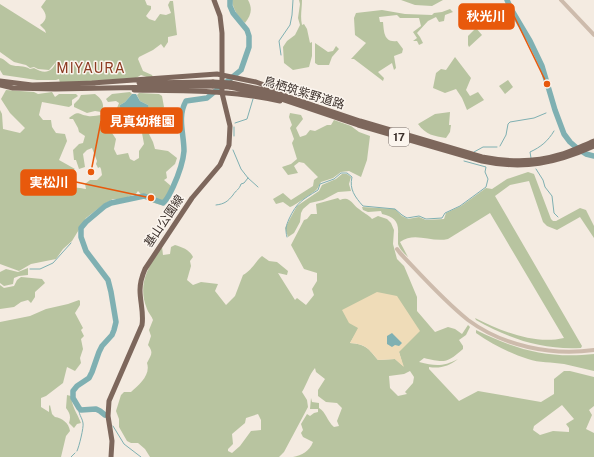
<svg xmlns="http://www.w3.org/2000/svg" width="594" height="457" viewBox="0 0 594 457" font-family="'Public Sans','Noto Sans JP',sans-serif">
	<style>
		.green { fill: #b8c4a0; fill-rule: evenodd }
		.sand { fill: #efdcb8 }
		.water { fill: #7fb0b2 }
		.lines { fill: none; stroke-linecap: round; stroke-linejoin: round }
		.stream { stroke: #7fb0b2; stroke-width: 1 }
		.river { stroke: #7fb0b2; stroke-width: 5.5 }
		.minor { stroke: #cdbbac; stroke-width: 4 }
		.major { stroke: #7d675c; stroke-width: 5 }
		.major-bridge { stroke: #7d675c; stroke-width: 5 }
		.labels { text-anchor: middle; stroke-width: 3; stroke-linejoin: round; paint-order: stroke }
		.shield { fill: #fbf5ee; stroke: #756b66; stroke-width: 1 }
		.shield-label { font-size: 11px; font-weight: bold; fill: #3b302b }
		.street-label { font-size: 12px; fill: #3b302b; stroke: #fbf5ee }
		.quarter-label { font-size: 14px; letter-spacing: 1px; fill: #8c3b22; stroke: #fbf5ee }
		.leader { fill: none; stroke: #e8590c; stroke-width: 1.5 }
		.callout-dot { fill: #e8590c; stroke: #fbf5ee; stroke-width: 1.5 }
		.callout { fill: #e8590c; stroke: #e8590c; stroke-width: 1.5 }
		.callout-label { font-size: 13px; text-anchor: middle; font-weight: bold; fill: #fff }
	</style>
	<rect width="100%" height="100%" fill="#f4ebe1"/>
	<path class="green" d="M46,0h99l2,5 4,1v3l-5,7 3,3 6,2 5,-7 6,1 5,-2 -3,-8 2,-4h3l4,34 -9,2v5l-4,6 -3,-4 -8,6 -14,7 -1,2 5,12 9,4 1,2h-6l-6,-2 -5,3 -76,5 -1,-4 -3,1h-19l-34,-5 -3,-5v-12c5,1 7,5 11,7 6,2 13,0 19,4l4,-1c10,6 18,5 22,-6l-7,8 -11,-1 -4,-2 -4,1 -4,-3 -12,-3 -14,-10v-48l46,29 -1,-3 -5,-5c8,-6 7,-11 1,-18z
		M232,0h16c5,9 3,15 -3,23 -7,-7 -12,-13 -13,-23z
		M299,0h3c0,9 -2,16 0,25l2,-1 3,5 3,14 2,-1v14l-3,11 -16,3 -9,-7 -1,-16 4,-6 8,-6 5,-10 -2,-7 2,-14z
		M401,0h42l-11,6 -17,-1z
		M450,9l3,3 -8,3 -1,6 -5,1 -3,-5 -8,4 -11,12 3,4 3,6 -4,2 -2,-4h-4l4,-3 -4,-6 8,-6 -2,-8h-19l-3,-3 -18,2 1,5h3c1,10 1,21 14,19l6,8 -1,4 -8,3 2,12 -2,2 -2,-7 -14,9 6,6 -1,3 -29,-22h-3l15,-16 -11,-8 -1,-17 2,-5 26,-3 23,4 27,1 2,-2 8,-1z
		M476,28l6,7 -13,12 -1,-2v-9z
		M315,43l13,9 5,-1 3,-5 3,3 -7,8 -3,8h-11l-3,-2z
		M455,57l16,21 -5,12 4,6 8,-4 6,8 -17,10 -5,-12 -6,-9 -11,4 -12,-5 3,-15 5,-4 5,1z
		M508,80l5,7 -8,7 -6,-8z
		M6,90l28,2 4,2 14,-2 3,5 4,-3h17l2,2 -6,4v5l-3,2 -27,-5 -3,13 4,5h8l1,7 4,6 9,1 2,7 -8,19 16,9 -6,4 -11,2c4,13 17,12 28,14l-1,-5 5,-4h7l5,-5 -1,-6 -1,-2 -2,1 -2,-4 1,-3 -5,-13 -5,2 -4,4 2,13 -6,2 -3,-9h-2l-1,-10 6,-6 4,-1 2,-7 -6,-4 -1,-4 -5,-9h-3l-1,-1c10,-8 8,-4 19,-2 4,1 9,-1 14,-1l3,3 2,7 -3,8h8l4,6 -2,10 3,6 11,-2 2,6 4,2 5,-3v-7l5,-7 -2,-11 2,-5 -3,-13 -11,-3 -8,1 -4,-2 -1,-3 2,-5 -3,-2 -8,1 -2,-3 6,-5 18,-2 2,2 -7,8 -5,3 2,4h12l12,6 2,-10 -8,-4 -3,-6 2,-2 20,1 3,2 2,11c-6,8 -11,6 -16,15l4,7v3l-3,2 4,8 2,7 13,2 9,7 -2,6 -9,8 1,6 -3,2 7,6 -5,12 2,3 -5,4c-10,-1 -19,-6 -25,-14l-2,3 -14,5h-9l-9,5 -18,14 -14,23 -9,8 -7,10 -25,5 -12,7 -19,-7v-154l2,4 1,15 17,4 5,-5 -15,-15 -9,-14z
		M95,94c6,4 11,11 6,18l-6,-1 -8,2 -13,-6v-3l5,-5 2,-4z
		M450,112l-1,13h2l-1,7 -4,6c-12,-2 -20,-3 -28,-14l17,-10z
		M290,113l11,2 2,4 -7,9 4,9 6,-2 4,-5 5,1 12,-6h4l3,-5 17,6 8,6 11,4 -3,24 -6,17 -12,-6 -8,1 -8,6 -12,4c-2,3 -3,7 -6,9 -4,3 -21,15 -25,16l-7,-5 -7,2 -3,-5 10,-6 8,7 22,-14 1,-6 4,-3 -14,-14 -5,-1 -5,4 4,7 -10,2 -6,-8 9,-3 6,-5 -5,-16 2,-4 -4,-11 2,-3 -3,-8z
		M528,172l6,2 17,45 2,2h3l24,-13 6,2 8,16v12l-14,-21 -23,13 -10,-4 -4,-4 -14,-41 -19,4 -15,11 87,150 -1,2c-40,2 -71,-9 -105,-28l-1,-2c26,13 59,27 89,20l-74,-125 -42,26c-17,4 -33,-8 -48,3l8,15c-4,-4 -8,-7 -10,-13 0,-3 0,-7 0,-10 1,-13 -4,-17 -16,-20l-1,-3 -13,1 -5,-2 -1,-3 33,2 7,7 6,3 11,-2 7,3 18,-1 2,-6 15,-7 25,-18 6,1 15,-10z
		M342,174h5l4,3 -2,7 2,7 -13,1 -15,8 -13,3 -7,6 -2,4 -1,9 -6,11 -6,4 -3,-9 12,-22 22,-15 3,-6 14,-6z
		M338,198l2,2c3,-1 6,-2 9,0 4,2 6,7 10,9 4,4 9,5 13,10l6,-3 9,3 4,4 3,7 -1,14 4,15 7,7 13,31v14l18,21 13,-5 7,2 7,5 6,-9 2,2 -4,8 -7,5 4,6v3c-16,14 -18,14 -39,9l-5,4c16,4 24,5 39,-3 -9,7 -18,10 -29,8v2l30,32 19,-10 63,11 13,-8v-15l10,-8h6l24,6v29l-5,4 3,5 -6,14 8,4v24h-301c9,-2 16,-5 20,-15l-10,-5 -2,-4 2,-3 -2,-6 6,-10 3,2 4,-3 4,-1v-3h-8l1,-11 1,4 7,1v5c7,4 8,13 15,19l5,-1 -2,-5 5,-13 -5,-5 -11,-1 -8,-6v-6l7,-11 -9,-7 -1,-4c-6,7 -8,16 -13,24l5,8 1,7 -24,45 -5,5h-129l-5,-8 -7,-6h-7l-4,-2 -8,-14v-8l-3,-8 5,-16 3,-3h7c8,-7 20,-17 16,-29 4,-8 7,-10 1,-18l3,-9 -2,-6 4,-10c-1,-4 -5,-7 -6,-11 -10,-24 1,-43 15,-62l1,8 7,-1 1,-7 4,-2c7,2 15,5 18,12l-3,4 1,5 -4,14 6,5 8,-3 17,2 -3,7 11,14 9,-9 8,-21c9,-5 12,-13 19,-19l7,5 8,1 11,9 -1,4 -9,-2 17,27 2,-2 9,7 8,-10 -2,-6 5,-8v-8l-13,-4 -13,-24 13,-25 3,-1 4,-5h6l-1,-10zM359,328l40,24 4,14 -8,-7 -17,1c-9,-11 -12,-16 -28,-17zM410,371l4,6 -1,6 -8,9 2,2 -9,2 -8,-8 -1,-12 15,-2zM562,405l12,14 -8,5 3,4v4l-16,-1 -13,4 -7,-5 1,-4zM258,414l3,6v10l-10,1 -11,15 -8,7 -4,-2v-2l5,-5 -1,-10 13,-11 1,-5z
		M28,268v7l-9,1 -5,2 -1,6 -9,2 -4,-3v-11l6,-3 12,3z
		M21,277l21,2 3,4 -10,9v5l-4,6 -3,-3 -7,2 -7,5 -14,2v-24l4,3 10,-2 3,-6z
		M79,300l1,1v4l-5,8 8,15 -2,2 3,6 -3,3 2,10 -3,9 1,5 -6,8 -8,-4 -4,16 -17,13 -5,2v9l8,5v-6l1,-1 2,9 3,3c7,1 14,6 15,14l-4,5 -5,21h-61v-135l30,-6 16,-7 22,-5z
		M476,330c40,20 73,29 118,24v17c-10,-2 -20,-5 -30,-7 -12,-2 -25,-1 -36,-5 -19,-6 -36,-15 -52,-26z
		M67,395l4,1c1,11 6,17 10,27l-4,1 -3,4 -5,-5c2,-6 1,-10 -3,-15z"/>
	<path class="sand" d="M377,292l20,4 23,35 -21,21 5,15 -9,-8 -17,1c-10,-12 -12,-16 -28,-17l8,-15 -9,-5 -7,-13z"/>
	<path class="water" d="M132,94h4l4,7 8,4 1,8 -3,2 -12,-6h-12l-2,-2v-2l5,-3z
		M392,333l10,10 -3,3 -4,-1 -3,2 -5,-3v-8z"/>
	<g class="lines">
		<path class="stream" d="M281,55l-2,-14 11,-16 2,-10 1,-15
			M235,123l12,-4 6,-20
			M234,127v9
			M500,146l6,-11 2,-11 2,-2 24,-4 12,-5
			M233,150l8,19 7,9 10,9
			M474,152l9,-5h14
			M531,158l-1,-6c11,-5 18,-11 24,-21
			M536,169l7,11 2,7 7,9 2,17 4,4
			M216,205c9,-1 12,-4 17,-10 3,-5 6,-5 8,-11l3,-1 4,-5
			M287,237c-2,-8 -1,-11 2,-18 8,-17 13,-19 29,-29l2,-6 14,-5 7,-6h6l5,4c-3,12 3,20 11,29l32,3 7,6 5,3 12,-2 7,3 16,-1 3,-5 15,-7 26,-19 2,-8 -3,-7 1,-5 -22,-6
			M30,269h10l13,-6 18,-20
			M113,426l11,18 17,13
			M77,451c2,-4 7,-24 6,-28 -1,-6 -5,-9 -4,-15
			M71,457l4,-4"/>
		<path class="river" d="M507,0l4,9 19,32 12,25 13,44 9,24 6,8 8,7 8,5 8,2
			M105,415l-5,-4 -4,-2 -15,1 -2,-2 -6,-10v-7l4,-5 12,-8 3,-6 7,-20 3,-6 10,-11 2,-5 2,-8 -5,-30 -3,-12 -22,-29 -5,-14v-9l5,-6 19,-16 6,-3 33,-7 19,7c5,-4 7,-10 10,-16 5,-11 10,-23 11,-36 0,-17 -7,-34 2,-50l21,-3 34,-28 8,-23v-11l-2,-6 -14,-17 -3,-7v-6"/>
		<path class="minor" d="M561,0l33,35
			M397,249l3,4c22,23 43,47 68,67 35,26 83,36 126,30"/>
		<path class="major" d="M0,81l32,4 63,-2
			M92,83l125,-9 39,8 28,10
			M139,83l74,-1
			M231,83l43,9 86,29 122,36c26,5 52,6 77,-2 12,-3 23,-9 35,-14
			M0,85l13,3 42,1 158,-3
			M230,87l42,9 86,29 124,36c42,9 74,2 112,-15
			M134,90c49,1 98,0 146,11
			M111,457l1,-16 -4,-25 1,-15 33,-76c2,-12 -2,-23 -2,-35 0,-7 2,-14 5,-21l47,-71 28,-33 9,-20 1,-19 -8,-33v-60l-2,-17 -6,-16"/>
		<path class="major-bridge" d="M213,82l18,1
			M213,86l17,1"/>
	</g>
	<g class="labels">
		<rect class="shield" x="389" y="128" width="20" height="18" rx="3"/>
		<g class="shield-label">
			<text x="399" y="141">17</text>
		</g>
		<g class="street-label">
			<text transform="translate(304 93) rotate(17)" y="4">鳥栖筑紫野道路</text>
			<text transform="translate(164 221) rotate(-56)" y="4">基山公園線</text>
		</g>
		<g class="quarter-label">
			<text x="91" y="73">MIYAURA</text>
		</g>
	</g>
	<path class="leader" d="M547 84L514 16M91 172L101 121M151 198L76 182"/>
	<g class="callout-dot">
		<circle cx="547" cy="84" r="4"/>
		<circle cx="91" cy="172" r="4"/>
		<circle cx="151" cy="198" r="4"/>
	</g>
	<g class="callout">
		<rect x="459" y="4" width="55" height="25" rx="4"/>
		<rect x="101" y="108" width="81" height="25" rx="4"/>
		<rect x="21" y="170" width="55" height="25" rx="4"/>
	</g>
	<g class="callout-label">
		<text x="486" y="21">秋光川</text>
		<text x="142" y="126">見真幼稚園</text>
		<text x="49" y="187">実松川</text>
	</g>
</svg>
